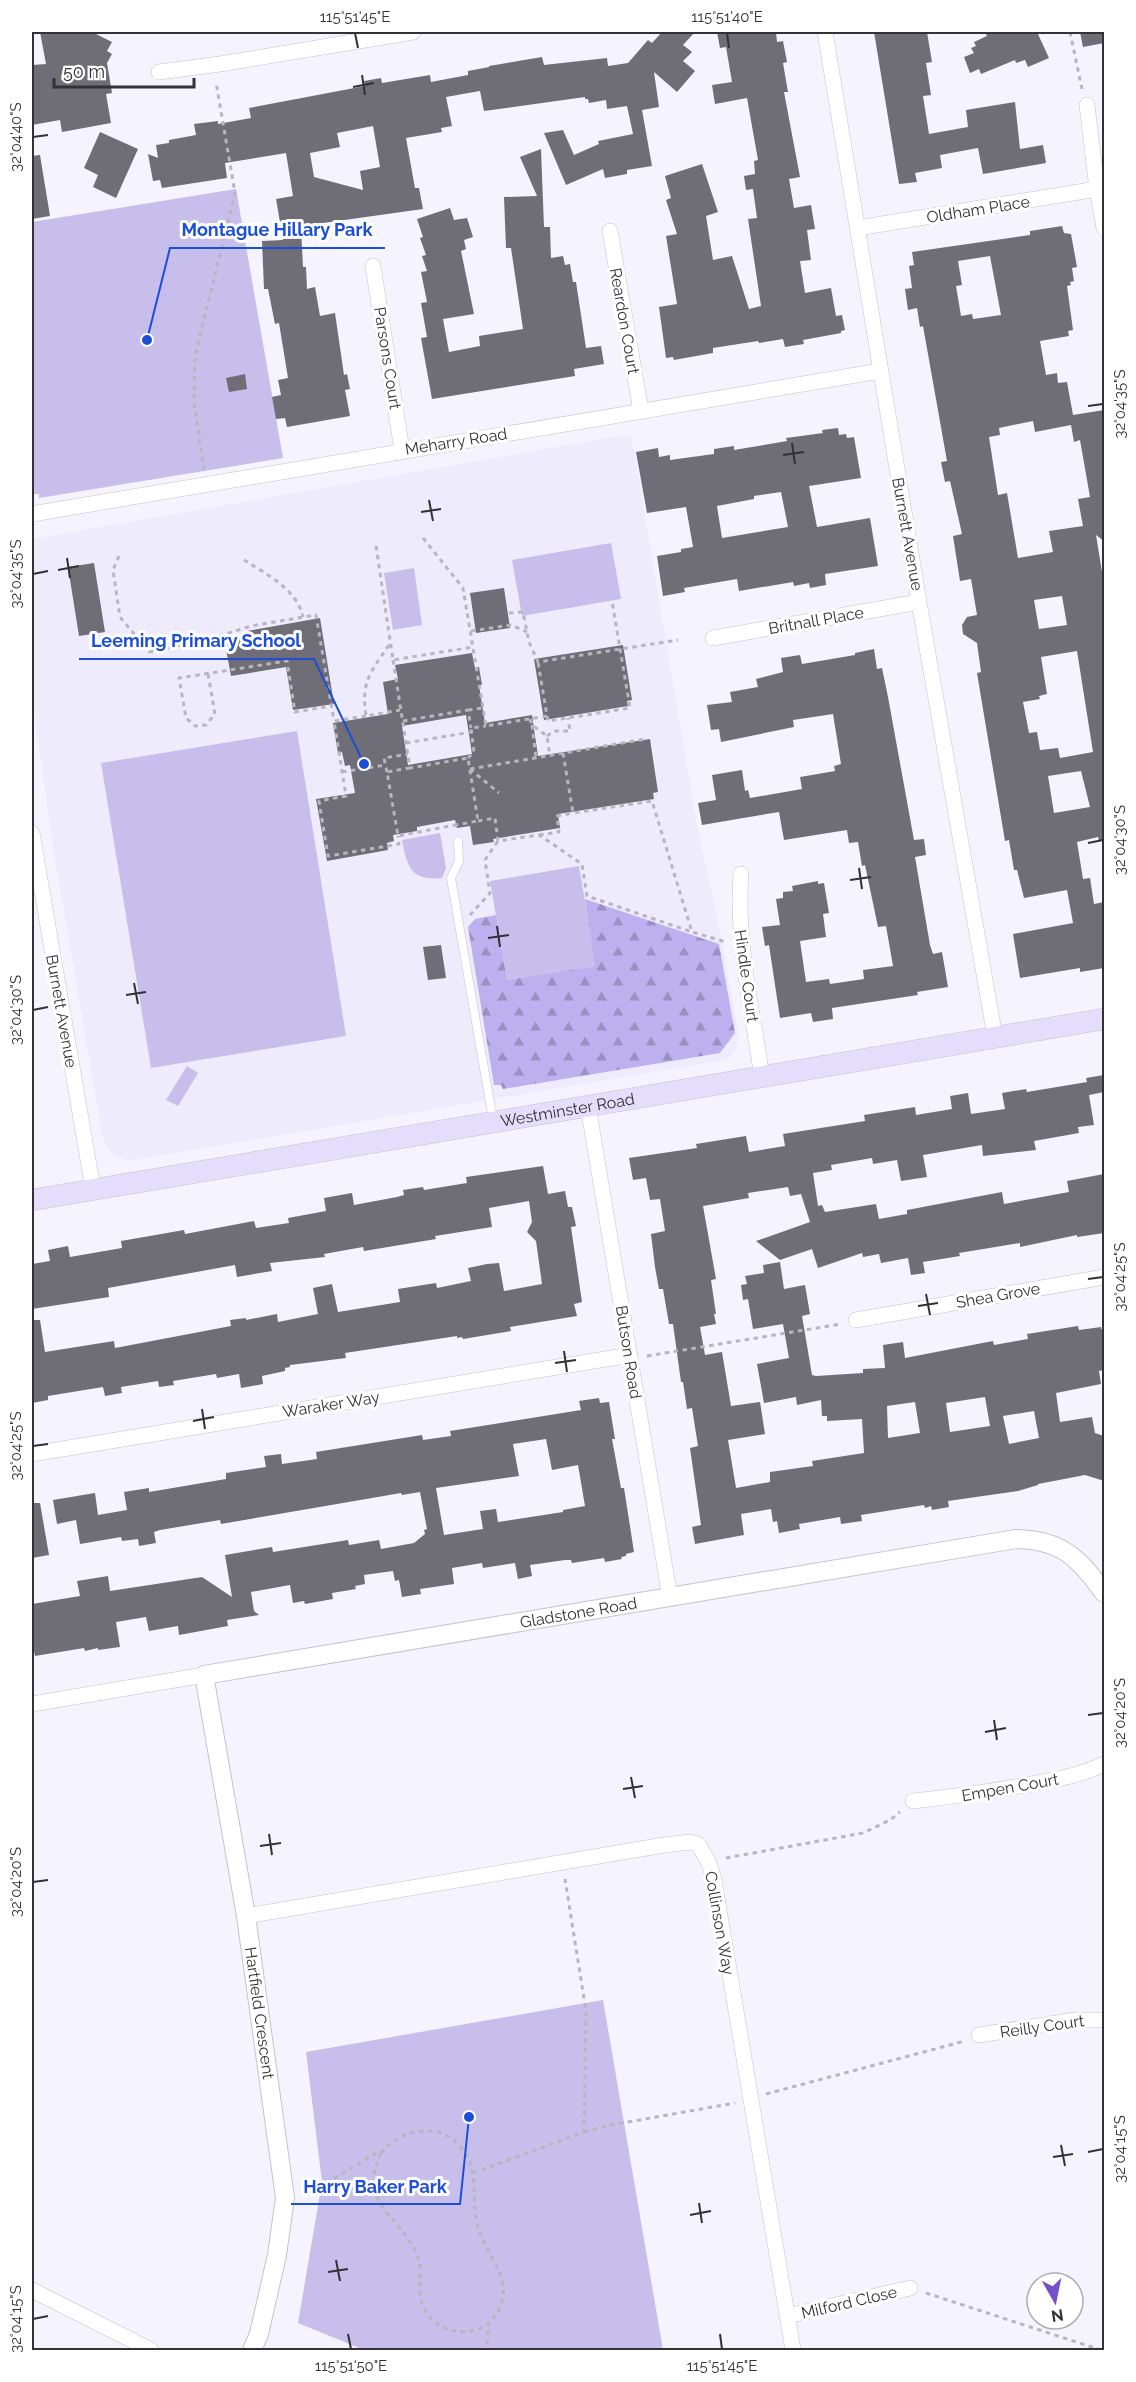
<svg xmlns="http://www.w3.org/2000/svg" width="1136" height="2382" viewBox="0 0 1136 2382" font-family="Raleway,sans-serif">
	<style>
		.built { fill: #eeebfd }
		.green { fill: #c7beec }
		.forest { fill: url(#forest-firs) }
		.building { fill: #6f6e77; fill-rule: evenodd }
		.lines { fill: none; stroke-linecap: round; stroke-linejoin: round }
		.service-casing { stroke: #c4c2cc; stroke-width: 9 }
		.minor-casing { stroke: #c4c2cc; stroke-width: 16 }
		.tertiary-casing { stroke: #c4c2cc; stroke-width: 20 }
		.secondary-casing { stroke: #c4c2cc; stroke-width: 22 }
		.path { stroke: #b7b6be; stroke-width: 3; stroke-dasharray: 4.5 4.5; stroke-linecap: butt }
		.service { stroke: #fff; stroke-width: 8 }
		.minor { stroke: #fff; stroke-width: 15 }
		.tertiary { stroke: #fff; stroke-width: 18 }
		.secondary { stroke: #e4ddfb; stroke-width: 21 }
		.ticks { fill: none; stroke: #323135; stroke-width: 2 }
		.labels { text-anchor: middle; stroke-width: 6; stroke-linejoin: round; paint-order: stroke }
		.street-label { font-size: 16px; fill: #323135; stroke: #fff }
		.leader { fill: none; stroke: #1d4ed8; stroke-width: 2 }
		.callout-dot { fill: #1d4ed8; stroke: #fff; stroke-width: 2 }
		.callout-label { font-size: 18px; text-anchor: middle; font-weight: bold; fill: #1d4ed8; stroke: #fff; stroke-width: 6; stroke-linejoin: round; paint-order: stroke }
		.neatline { fill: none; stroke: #323135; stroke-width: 2 }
		.ticks-label { font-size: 15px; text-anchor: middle; fill: #323135 }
	</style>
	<defs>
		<pattern id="forest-firs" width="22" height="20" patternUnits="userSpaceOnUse" patternTransform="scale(1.5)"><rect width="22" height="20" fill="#bdb0ef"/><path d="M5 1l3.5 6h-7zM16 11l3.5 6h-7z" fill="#9a90c2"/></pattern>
	</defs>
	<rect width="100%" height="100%" fill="#f5f4fe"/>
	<path class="built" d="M631,434l66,391 22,101 20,111 -4,15 -10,8 -597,101 -18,-9 -7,-12 -49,-287 -21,-149 -1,-165z"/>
	<path class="green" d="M236,189l47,269 -244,40v-4h-7v-272z
		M611,543l10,56 -99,17 -10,-56z
		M414,568l8,57 -29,5 -9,-57z
		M297,731l49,305 -195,32 -50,-305z
		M440,833l6,35 -4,10c-31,3 -35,-11 -40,-38z
		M579,866l17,100 -89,14 -17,-99z
		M187,1066l11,7 -20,33 -12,-6z
		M603,2000l60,350h-299l-66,-27 24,-141 -16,-130z"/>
	<path class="forest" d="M585,899l134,45 16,89 -15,20 -217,36 -2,-4h-7l-26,-158 7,-8 21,-4 11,65 88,-14z"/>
	<path class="building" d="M40,32h52l20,10 -5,9 5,3 -5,9 5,30 -6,1 5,29 -49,9 -2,-12 -28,5v-60l14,-1z
		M662,32h33l-12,13 9,7 -9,9 12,10 -18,21 -23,-20 5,35 -17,3 10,56 -25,4v4l-22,4 -2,-9 -37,16 -22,-52 19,-3 11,25 25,-11 -1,-3 35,-7 -6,-28 -20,3 -1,-9 -17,3 -1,-4h-3v-2l-101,14 -4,-20 -34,6 6,29 -11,2 1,4 -36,6 9,50h4l4,21 -100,14v2l-22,3 2,39h3l1,22 8,-2 5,29 15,-3 9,62 3,-1 3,15 -5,1 5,26 -63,11 -2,-9 -9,1 -4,-22 9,-2 -3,-15 10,-2 -9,-55 -4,1 -7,-35h-4l-2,-48 21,-1 -7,-41 17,-3 -7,-43 -61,10 2,15 -65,10 -2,-8 -7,1 -5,-27 10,4 -2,-13 13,-2v-3l27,-5 -2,-11 24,-3v3l33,-6 -2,-10 116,-22 -1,-5 17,-3 1,5 48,-8 1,7 37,-7v-4l21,-4v-1l53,-9 2,8 63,-7 1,8 20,-3 20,-23 4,3zM373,126l7,41 -20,4 3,19 -49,-13 -4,-24 30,-6 -3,-14z
		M717,32h59l1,10 6,-1 4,21 -4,1 5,29h-4l16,85 -11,2 5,29 17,-3 4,24 -8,1 4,30 -11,1 5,32 26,-5 5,28 6,-1 3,15 -4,1v2l-38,7 1,4 -19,3 -2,-8 -24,4 -1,-2 -45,7v5l-39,7 -1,-3 -7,1 -7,-51 18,-3 -11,-68 11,-2 -11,-34 5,-2 -6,-22 37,-12 16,48 -12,4 7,44 19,-4 17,53 12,-3 -13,-87 9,-1 -4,-29 -7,1 -2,-14 11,-2 -1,-13 4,-1 -11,-62 -32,6 -3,-19 20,-3 -6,-35 -6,1z
		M874,32h53l5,30 -6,1 5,32 -8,1 6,38 39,-7 -2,-17 49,-8 5,47 23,-4 3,18 -63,11 -5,-26 -38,7 2,13 -27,5 2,9 -18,2z
		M985,32h52l12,26 -21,9 -3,-7 -9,3 -1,-3 -34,14 -2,-5 -9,4 -6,-16 10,-4 -3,-5 5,-2 -2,-4 13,-6z
		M1080,32h24v11l-21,4z
		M100,132l38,17 -22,49 -23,-11 5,-12 -14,-7z
		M541,149l3,78h6l1,31 12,-2 2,9 5,-1 3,18h3l10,66 15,-2 3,18 -30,5 1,7 -143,23 -11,-61 6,-1 -6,-34 6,-1 -6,-30 6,-1 -5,-15 4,-1 -6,-17 3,-1 -6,-18 33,-11 4,12 13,-2 6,19 -9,3 2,9 -5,2 13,63 -31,5 6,33 31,-6 -1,-10 44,-7 -12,-81h-5l-2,-51 33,-1 -17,-39z
		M40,155l10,61 -18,3v-63z
		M1062,226l2,7 7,1 6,33 -5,1 2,13 -4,1 1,3 -4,1 6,44 -5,1 1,5 -29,5 6,34 11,-2 1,10 9,-1 6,33 31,-5v131l-8,-6 8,49v4h-2l2,18v235h-5l-1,-4 -21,5 6,37 7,-1 4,26 10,-2v66l-24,4v-4l-60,10 -7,-44 60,-11 -6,-33 -43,8 -7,-28h-3l-5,-30 -4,1 -28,-168 4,-1 -4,-29 -14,-9 -1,-9 5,-8 10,-2 -6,-36 -11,2 -7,-45 9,-2 -12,-53 -5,1 -4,-20 6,-1 -24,-135 -3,1 -3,-19 -9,2 -3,-21 7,-1 -3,-22 5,-1 -2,-13 118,-17v-4zM990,256l11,59 -28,4 -1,-5 -11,2 -5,-30 6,-1 -4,-24zM1033,421l2,11 36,-7 3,17 6,-2 10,57 -12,2 5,27 -34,5 4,21 -35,6 -11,-65 -9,2 -9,-58 11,-2 -1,-7zM1062,596l5,29 -28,4 -5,-29zM1077,651l16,101 -33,6 -2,-10 -18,2 -3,-18 -8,1 -6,-31 17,-3 -1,-3 8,-2 -6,-37zM1081,771l9,36 -36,6 -6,-37z
		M245,374l2,15 -18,3 -3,-14z
		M838,428l1,7 7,-1 1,4 7,-1 7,41 -52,8 8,41 53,-9 8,48 -53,8 1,11 -16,3 -1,-5 -15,3 -1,-4 -54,9 -2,-12 -53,9 1,4 -22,4 -6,-40 24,-4v-3l12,-2 -7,-40 -39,6 -11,-61 22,-4 1,9 11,-2v5l44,-6v-5l20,-3v4l53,-9 -1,-3 37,-5 -1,-3zM781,492l7,35 -66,11 -5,-32 37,-7v-3z
		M94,563l11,69 -26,4 -11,-69z
		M504,588l6,40 -34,5 -6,-40z
		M320,618l14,86 -41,6 -7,-43 -55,9 -7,-38 24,-4 -1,-3z
		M623,645l9,55 -5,1 1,5 -84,14 -10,-61z
		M874,649l3,20 5,-1 6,29 26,143 10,-1 2,16 -11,2 15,88 3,9 9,-2 6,35 -31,5 1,3 -86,13 1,11 -20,3 -2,-9 -31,5 -11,-73 -4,1 -3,-19 18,-2 -4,-26 7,-1v-6l10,-1 -1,-5 26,-5v3l6,-1 5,30 -6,1 3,23 -26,4 6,41 23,-3 1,5 34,-5 -1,-9 30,-4 -7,-40 -8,1 -13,-62 -3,1 -4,-24 -9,1 -2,-13 -63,10 -5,-28 -77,13 -4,-22 18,-3 -4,-25 30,-5 3,21 3,-1 2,8 52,-9 -2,-12 35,-6 -1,-5 7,-2 -8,-50 -40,6 1,7 -73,15 -2,-13 -8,1 -4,-25 25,-3 -2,-10 28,-5 -2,-8 27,-7 -2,-14 19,-3 2,9 53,-9v-2z
		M472,653l3,15 4,-1 3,18h-3l6,38 47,-8 6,41 112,-17 8,53 -5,1 1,6 -96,15 2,14 -67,11 1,3 -21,3 -3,-19 -13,2 -2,-8 -38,7v4l-24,4 1,6 -7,2 1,7 -61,11 -11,-62 39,-6 -5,-28 -5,1 -3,-14 -4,1 -5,-30 55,-9 -5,-32 15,-3 -3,-14zM466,715l6,39 -64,11 -6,-39z
		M441,945l5,33 -18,2 -5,-33z
		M1104,1075v17l-15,3 5,30 -16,2 1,6 -45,8 2,9 -53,6 -1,-11 -59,10 4,22 -26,4 -4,-21 -24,4 -1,-6 -41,7 1,5 -19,3 5,33 4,-1 3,7 51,-8 3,15 28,-5v-4l95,-18 2,12 65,-12 -2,-11 37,-7v59l-27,4v-2l-57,12v-4l-61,10 1,3 -37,6 2,11 -14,2 -3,-17 -27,5 -2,-9 -16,3 -1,-4 -44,15 -6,-19 -32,11 -24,-19 54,-19 -9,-28 -11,2 -2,-9 -40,6 1,5 -46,8 13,73 -5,1 5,34h-2l2,10 -16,3 5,28 17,-3 9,54 29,-4 5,32 -37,6 8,48 34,-6v-10l43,-6 -1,-5 52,-8 -2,-34 -35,2v-5h-5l-1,-16 -24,5 -1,-8 -32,6 -7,-39 32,-6 -6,-34 -30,5 -5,-30 -5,1 -2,-15 6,-1 -2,-8 19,-3 -1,-8 17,-3 4,27 21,-4 5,29 -8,2 10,59 4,1 47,-3v-4l22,-1 -2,-23 20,-3 2,16 88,-17 1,4 34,-6 -1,-5 51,-8 1,4 22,-3v2h3v41l-5,1 2,13 -45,9 4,29 32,-5 3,16 9,3v45l-19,-6 -47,9v1l-20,6 -70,10 1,6 -17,3 -1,-4 -6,2 -1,-3 -63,10 1,6 -21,3 -1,-7 -41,7 1,5 -21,4 -2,-12 -4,1 -2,-13 -30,5 3,21 -49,9 -3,-17 9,-2 -11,-77 8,-2 -6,-38 -5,1 -4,-27h-2l-8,-58h-4l-6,-35h-4l-4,-22 -4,-33 14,-3 -5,-32 -10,1 -4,-22 -13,2 -4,-22 68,-10 -1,-4 50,-8 3,16 36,-6 -2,-12 82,-13 -1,-6 19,-3 32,-5 1,8 36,-6 -2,-13 18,-3 3,21 34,-5 -3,-16 24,-4 1,3 60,-10 -1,-4zM985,1397l5,29 -40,6 -4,-29zM915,1402l5,31 -32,5 -1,-32zM1034,1411l5,27 -30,6 -6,-28z
		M543,1166l5,28 17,-3 3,16h4l4,19 -5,1 11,75 -8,2 3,12 -67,11 1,4 -48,8 -1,-2 -5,1v-2l-112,17 1,5 -56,7v2l-5,1v3l-23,5 1,8 -22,4 -2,-14 -22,4 -1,-4 -43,7 1,4 -15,2 -1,-6 -37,6 1,6 -17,3 -2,-9 -55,9v4l-16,3v-83h8l5,32 69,-11 1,7 116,-22 -1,-6 16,-2v2l31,-6 1,8 40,-8 -5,-26 19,-4 6,28 62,-10 -2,-13 38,-6 1,5 34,-7 -3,-13 19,-4 12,-1 5,28 38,-7 -6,-43 -9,-9 5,-10 -3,-21 -40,7 3,19 -57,9 1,3 -72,12 -1,-4 -39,7 1,3 -55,6 2,8 -35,6 -2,-12 -127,23 1,9 -77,12v-45l18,-3 -2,-11 20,-4 2,11 52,-9 -1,-7 63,-11 1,4 69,-13 2,7 33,-5 -1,-5 38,-7 -2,-13 28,-5 2,12 43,-8 7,-2 -1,-5 20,-3 1,3 43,-7 -1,-6z
		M599,1398l1,5 9,-1 6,37h-3l9,49h3l10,64 -8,2v2l-5,1 1,2 -17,3 -1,-4 -32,5 -1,-3h-6l-35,5 2,11 -14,3 -3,-16 -32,5 -1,-5 -30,5 2,16 -34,5 1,5 -19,3 -3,-17 -4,1 -2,-10 -29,4 1,9 -10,2 1,3 -24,4 1,6 -28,5 -1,-3 -11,2 -3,-18 -39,7 3,19 5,4 -32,5 1,6 -49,9 -1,-9 -29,5 -3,-14 -30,5 4,25 -22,3v-2l-13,3 -1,-3 -49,8 -1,-5h-2v-47l48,-8 -3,-15 31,-5 2,15 92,-14 30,20 -7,-42 47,-8 1,5 75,-12 1,5 30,-5 2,9 33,-6 11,-9 -1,-4 3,-1 -7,-37 -18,3 -1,-2 -180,31 -1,-4 -60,10 -6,2 2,11 -17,3 -1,-7 -16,2 -1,-4 -41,7 -4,-24 -19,4 -4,-24 42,-7 3,22 29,-5 -3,-18 25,-4v4l77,-13v-6l40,-6 -2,-11 17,-2 1,10 35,-5 -1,-7 106,-17 1,5 28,-4 -1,-5 131,-21 -2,-9zM546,1439l6,31 26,-5 7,41 -22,4v2l-65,10 -2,-13 -16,2 3,18 -39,6 -8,-47 83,-12 -6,-32z
		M32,1503h8l9,52 -17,3z"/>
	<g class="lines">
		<defs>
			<path id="service" d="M458,841l1,20 -8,17 42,242"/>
			<path id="minor" d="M825,32l94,570 76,435
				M159,72l61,-8 193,-32
				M1087,105l10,84 7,39
				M858,228l239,-39
				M610,231l31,180
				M373,266l29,184
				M32,514l848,-143
				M713,638l206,-36
				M32,833l61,356
				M741,874c-5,68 11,135 21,203
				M588,1106l82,492
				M856,1320l248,-43
				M32,1454l598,-99
				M32,1704l172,-29
				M913,1801c36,-4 71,-8 106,-15 30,-5 58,-9 85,-22
				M246,1916l418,-71 26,-3 8,2 11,19 5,17 79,470
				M979,2035l97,-15h28
				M32,2290l119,60
				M788,2316l122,-28"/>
			<g id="tertiary">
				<path id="s1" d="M252,2350l7,-16 18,-79 8,-57 -39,-282 -42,-241 812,-136c46,1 63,19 88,54"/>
			</g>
			<g id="secondary">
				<path id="s2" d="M32,1200l1072,-181"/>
			</g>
		</defs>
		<use href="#service" class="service-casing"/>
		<use href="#minor" class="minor-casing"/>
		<use href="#tertiary" class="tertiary-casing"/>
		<use href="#secondary" class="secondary-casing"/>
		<path class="path" d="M1070,32l12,57
			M204,470l-10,-68 1,-46 40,-163 -19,-111
			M423,538l40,50 23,138 61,-10 -9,-54
			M376,546l17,114 80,-13
			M119,556l-6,14 7,47 29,35 64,-14 38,-12 65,-11 18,106
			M244,560c22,14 53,29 59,57
			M509,613l14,-1 6,30 9,20 140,-22
			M471,631l40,-6 16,7
			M389,645c-19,28 -28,36 -23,71l34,-6
			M393,660l17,108 58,-10 10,63 -23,4v4
			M208,674l7,40 -9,11 -11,1 -9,-8 -7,-40 108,-17 8,51 36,-6
			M468,710l15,-2
			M366,716l-32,5 12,75 -27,5 9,55 71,-12 -1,-8
			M547,716l1,5 82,-13 -18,-107
			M530,719l2,6 15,11 3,20
			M403,721l65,-11 3,18
			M532,725l4,33
			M547,736l7,-5h16l-2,-13
			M406,743l66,-11
			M563,753l10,60 79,-12 40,131 34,10
			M468,758l6,-6 -3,-24 15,-2
			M410,768l-23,4 11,64 57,-11
			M470,769l176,-30
			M470,769l29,24
			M342,772l44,-7
			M387,772l-3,-14 24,-4
			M478,821l17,-3 3,23 41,-6 43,29 5,32 105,36
			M539,835l20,-3 -2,-16 16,-3
			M470,915l20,-22 -5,-33 13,-19
			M647,1356l194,-32
			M726,1858l137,-25 27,-13 10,-8
			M766,2094l199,-53
			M584,2132l27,-7 124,-22
			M381,2153c-24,53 18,61 36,101 6,15 1,31 4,46 8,30 43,40 67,24
			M473,2173l111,-41 2,-121 -21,-132
			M302,2194l10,-2 64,-39h5c11,-14 26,-21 44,-22 10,-1 22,3 30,10 28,26 14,54 23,86 5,20 23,40 25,59 1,11 -2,22 -8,30 -2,3 -5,4 -6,7 -1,3 -2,23 -2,27
			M926,2293l175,57"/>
		<use href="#service" class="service"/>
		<use href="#minor" class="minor"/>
		<use href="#tertiary" class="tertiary"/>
		<use href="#secondary" class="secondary"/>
	</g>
	<path class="ticks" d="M355,33l3,15M727,33l2,15M362,75l3,20M353,87l21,-4M33,137l15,-2M1088,406l15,-2M792,443l3,21M783,455l21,-3M429,500l4,21M421,512l20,-3M67,558l3,20M58,570l21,-4M33,574l15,-3M1088,843l15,-3M859,868l3,21M850,880l21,-3M497,926l3,21M488,938l21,-3M134,983l4,21M126,995l20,-3M33,1010l15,-3M1088,1279l15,-2M926,1294l4,21M918,1306l20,-3M564,1351l3,21M555,1363l21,-3M202,1409l3,20M193,1421l21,-4M33,1446l15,-2M1088,1715l15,-2M994,1720l3,20M985,1732l21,-4M631,1777l4,21M623,1789l20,-3M269,1834l3,21M260,1846l21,-3M33,1882l15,-2M1061,2145l4,21M1088,2152l15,-3M1053,2157l20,-3M699,2203l3,20M690,2215l21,-4M336,2260l4,21M328,2272l20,-3M33,2319l15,-3M348,2334l3,15M720,2334l2,15"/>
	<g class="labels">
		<g class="street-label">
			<text transform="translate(978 209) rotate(-9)" y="6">Oldham Place</text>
			<text transform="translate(625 321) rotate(80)" y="6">Reardon Court</text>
			<text transform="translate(388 358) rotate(81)" y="6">Parsons Court</text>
			<text transform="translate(456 441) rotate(-9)" y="6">Meharry Road</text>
			<text transform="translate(908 534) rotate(80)" y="6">Burnett Avenue</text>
			<text transform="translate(816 620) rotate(-10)" y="6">Britnall Place</text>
			<text transform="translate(747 976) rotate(82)" y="6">Hindle Court</text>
			<text transform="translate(62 1011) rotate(80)" y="6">Burnett Avenue</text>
			<text dy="6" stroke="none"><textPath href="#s2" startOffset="543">Westminster Road</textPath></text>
			<text transform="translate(998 1295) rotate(-10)" y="6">Shea Grove</text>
			<text transform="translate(629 1352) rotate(81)" y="6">Butson Road</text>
			<text transform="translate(331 1404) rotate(-9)" y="6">Waraker Way</text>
			<text dy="6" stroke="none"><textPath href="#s1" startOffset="1065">Gladstone Road</textPath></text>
			<text transform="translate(1010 1787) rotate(-10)" y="6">Empen Court</text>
			<text transform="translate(720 1923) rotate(80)" y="6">Collinson Way</text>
			<text transform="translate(260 2013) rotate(82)" y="6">Hartfield Crescent</text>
			<text transform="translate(1042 2026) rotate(-8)" y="6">Reilly Court</text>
			<text transform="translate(849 2302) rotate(-13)" y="6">Milford Close</text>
		</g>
	</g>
	<path class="leader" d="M147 340L170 248H385M364 764L314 659H79M469 2117L460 2204H291"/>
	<g class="callout-dot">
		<circle cx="147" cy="340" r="6"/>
		<circle cx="364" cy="764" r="6"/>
		<circle cx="469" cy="2117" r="6"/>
	</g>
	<g class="callout-label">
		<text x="277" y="236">Montague Hillary Park</text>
		<text x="196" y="647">Leeming Primary School</text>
		<text x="375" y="2193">Harry Baker Park</text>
	</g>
	<rect width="1136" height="2382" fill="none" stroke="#ffffff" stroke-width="66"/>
	<g transform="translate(1055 2301) rotate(171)"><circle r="28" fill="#ffffff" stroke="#adadae" stroke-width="1.5"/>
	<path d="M0-4.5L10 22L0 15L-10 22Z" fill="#7651cb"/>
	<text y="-9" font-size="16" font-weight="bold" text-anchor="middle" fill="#323135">N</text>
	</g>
	<path d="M54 78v9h140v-9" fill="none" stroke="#323135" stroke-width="3"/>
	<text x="63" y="78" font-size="18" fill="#323135" stroke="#ffffff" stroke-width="4.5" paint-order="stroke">50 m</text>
	<rect x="33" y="33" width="1070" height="2316" class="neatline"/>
	<g class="ticks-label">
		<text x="355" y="22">115°51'45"E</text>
		<text x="727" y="22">115°51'40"E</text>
		<text transform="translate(16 137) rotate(-90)" y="5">32°04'40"S</text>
		<text transform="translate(1120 404) rotate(-90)" y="5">32°04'35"S</text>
		<text transform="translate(16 574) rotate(-90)" y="5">32°04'35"S</text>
		<text transform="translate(1120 840) rotate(-90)" y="5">32°04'30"S</text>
		<text transform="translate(16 1010) rotate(-90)" y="5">32°04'30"S</text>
		<text transform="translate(1120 1277) rotate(-90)" y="5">32°04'25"S</text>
		<text transform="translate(16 1446) rotate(-90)" y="5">32°04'25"S</text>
		<text transform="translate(1120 1713) rotate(-90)" y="5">32°04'20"S</text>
		<text transform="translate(16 1882) rotate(-90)" y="5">32°04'20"S</text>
		<text transform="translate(1120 2149) rotate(-90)" y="5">32°04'15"S</text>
		<text transform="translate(16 2319) rotate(-90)" y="5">32°04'15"S</text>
		<text x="351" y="2371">115°51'50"E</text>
		<text x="722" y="2371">115°51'45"E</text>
	</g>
</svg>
